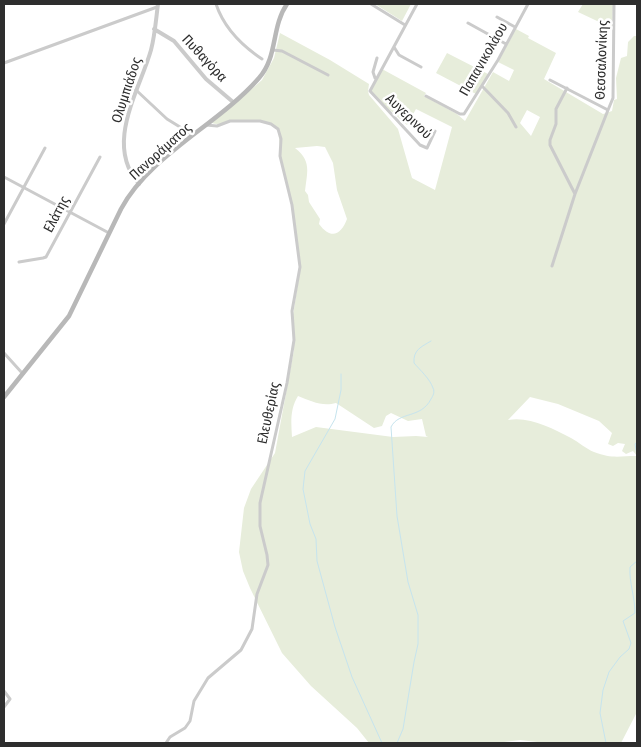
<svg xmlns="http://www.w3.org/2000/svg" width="641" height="747" viewBox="0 0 641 747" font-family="'Fira Sans Condensed',sans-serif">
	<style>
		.green { fill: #e7eddb; fill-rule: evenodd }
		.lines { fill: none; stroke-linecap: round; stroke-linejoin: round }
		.stream { stroke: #c6e4ee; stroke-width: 1 }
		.minor { stroke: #cbcbcb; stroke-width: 3 }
		.tertiary { stroke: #cbcbcb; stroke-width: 4 }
		.secondary { stroke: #b8b8b8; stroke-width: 4.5 }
		.labels { text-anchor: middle; stroke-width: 5; stroke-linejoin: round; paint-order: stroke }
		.street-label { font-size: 14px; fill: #2e2e2e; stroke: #fff }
	</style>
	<rect width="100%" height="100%" fill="#fff"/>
	<path class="green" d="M375,4h36l-9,17z
		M583,4h30l-1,24 -34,-16z
		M516,29l13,7 -1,2 28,15 -12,26 59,35 9,-3 2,-11 3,-1 -1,-21 5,-20 6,-2 1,-14 6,-6h3v676l-16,31h-75l-26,-3 -24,3h-127l-12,-15 -46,-42 -29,-33 -32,-65 -7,-17 -4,-19 5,-44 7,-19 24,-36 19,-103 -1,-35 7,-44 -7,-65 -12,-49 -3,-28c-10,-8 -29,-9 -43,-9 -8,1 -15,6 -23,3l50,-43 12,-22 6,-25 50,27 39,24 -1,7 1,4 29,34 14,49 23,12 17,-63 -36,-18 -9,16 -37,-32 12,-24 44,24 -2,3 33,18 8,7 28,-49 16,9 5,-11 -16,-8zM527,110l13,7 -9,19 -11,-13zM317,146l8,1 8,16 4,27 10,29c-6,16 -16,21 -28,5l1,-5 -11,-17 -1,-7 -3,-4c2,-19 7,-30 -10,-43zM298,396c13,5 24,11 38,7l38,25 8,-2 4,-10 5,-3 17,8 14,-2 4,17 2,1 -12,-1 -23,1 -77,-10 -24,10c-1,-15 -2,-28 6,-41zM530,397l28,7 41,17 13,12 -4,11 5,2 5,-3 7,1 -3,7 4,3 7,-3 4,5c-18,0 -25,3 -43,-4 -8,-3 -15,-10 -23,-14 -19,-10 -42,-22 -63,-18z
		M447,53l41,21 -12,20 -40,-21z"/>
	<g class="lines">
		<path class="stream" d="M341,374v16l-6,29 -30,52 -2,18 7,35 6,15 1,22 18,66 17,50 30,66
			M637,442l-2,2 2,11
			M397,743l6,-14 11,-67 4,-18v-29l-10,-33 -11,-66 -6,-89c8,-16 30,-8 40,-28 2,-3 4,-7 2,-11 -3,-9 -13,-18 -19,-25 -1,-13 7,-16 17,-22
			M606,743l-6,-30 3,-23 6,-18 11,-15 9,-8 2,-6 -8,-22 12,-8c0,-16 -6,-30 -5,-46l7,-6"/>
		<path class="minor" d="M216,4c8,24 25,41 46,55
			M371,4l34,21
			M417,4l-47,87 50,54 7,3 8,-17
			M497,17l18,10
			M468,23l38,21
			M394,47l5,8 22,12
			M273,50l9,1 46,24
			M4,63l153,-56
			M375,78l-2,-6 4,-14
			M550,80l58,30 5,-12 1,-94
			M482,86l26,27 8,14
			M567,88l-11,21v15l-6,16v5l25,49 33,-84
			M136,90l31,29 26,16
			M426,96l34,18h4l34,-54 30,-56
			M4,177l105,56
			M4,224l41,-76
			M19,262l24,-4 3,-1 54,-100
			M552,266l23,-72
			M4,353l19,21
			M4,691l6,8 -6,8
			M166,743l4,-6 15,-9 5,-7 4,-20 14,-23 33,-28 11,-21 5,-35 11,-29 -1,-10 -7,-29v-23l27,-120 7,-43 -2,-29 8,-44 -8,-62 -12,-49 1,-17 -3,-10 -7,-5 -11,-3h-30l-13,5 -11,-1"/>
		<path class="tertiary" d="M154,29l20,12 32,38 27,23
			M139,184c-35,-40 0,-92 12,-134 4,-15 5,-31 7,-46"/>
		<path class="secondary" d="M4,397l65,-81 52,-107c29,-54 98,-85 138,-131 19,-21 12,-51 28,-74"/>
	</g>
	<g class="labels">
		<g class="street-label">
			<text transform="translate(205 58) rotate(47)" y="5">Πυθαγόρα</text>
			<text transform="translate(483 59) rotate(-60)" y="5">Παπανικολάου</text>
			<text transform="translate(601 60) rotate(-88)" y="5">Θεσσαλονίκης</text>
			<text transform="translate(126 90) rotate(-72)" y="5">Ολυμπιάδος</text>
			<text transform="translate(409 116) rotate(44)" y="5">Αυγερινού</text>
			<text transform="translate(160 151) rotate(-42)" y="5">Πανοράματος</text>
			<text transform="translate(56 214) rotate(-62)" y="5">Ελάτης</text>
			<text transform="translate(268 413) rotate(-78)" y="5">Ελευθερίας</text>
		</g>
	</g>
	<rect width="641" height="747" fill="none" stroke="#2e2e2e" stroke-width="10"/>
</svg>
